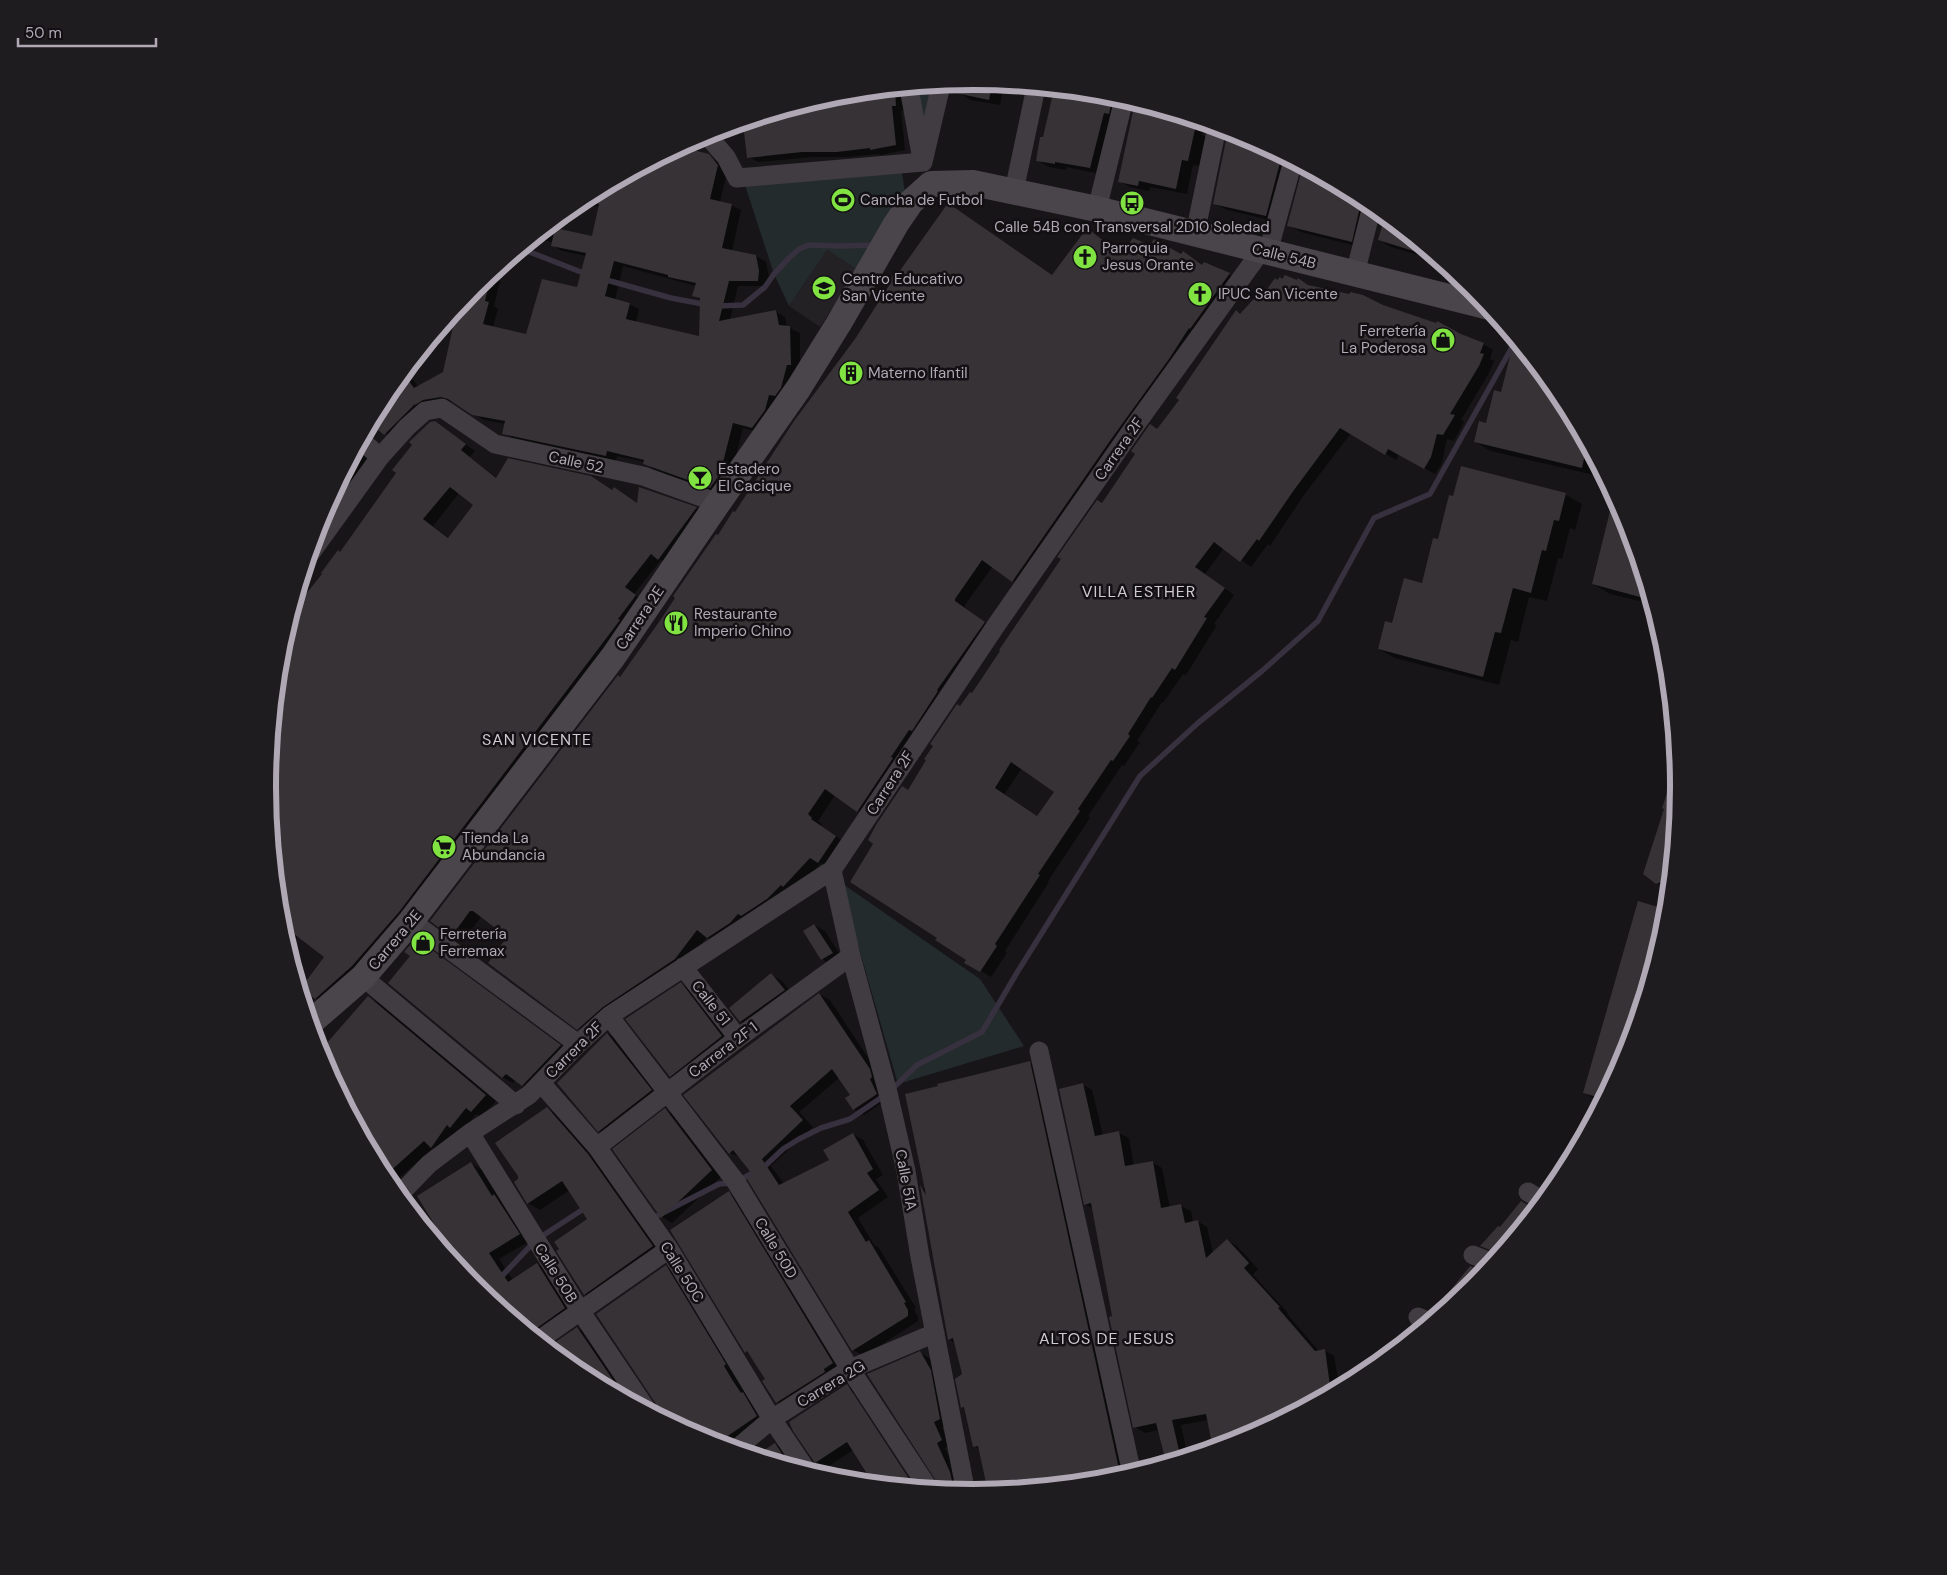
<svg xmlns="http://www.w3.org/2000/svg" width="1947" height="1575" viewBox="0 0 1947 1575" font-family="'DM Sans',sans-serif">
	<style>
		.built { fill: #242124 }
		.green { fill: #242b2c }
		.shadow { fill: #0007; fill-rule: evenodd }
		.lines { fill: none; stroke-linecap: round; stroke-linejoin: round }
		.stream { stroke: #36303f; stroke-width: 5.5 }
		.building { fill: #363236; fill-rule: evenodd }
		.street { stroke: #403c41; stroke-width: 19 }
		.secondary { stroke: #4a454b; stroke-width: 26 }
		.labels { text-anchor: middle; stroke-width: 5; stroke-linejoin: round; paint-order: stroke }
		.poi-label { font-size: 15px; fill: #b1a8b6; stroke: #121012; text-anchor: start }
		.street-label { font-size: 15px; fill: #b1a8b6; stroke: #121012 }
		.neighbourhood-label { font-size: 16px; letter-spacing: 1px; fill: #cfc9d2; stroke: #121012 }
		.rim { fill: none; stroke: #b1a8b6; stroke-width: 6 }
	</style>
	<rect width="100%" height="100%" fill="#171517"/>
	<path class="built" d="M827,250l31,20 -38,57 -31,-21z
		M1587,1130l-20,38 -10,-5z"/>
	<path class="green" d="M933,85l-9,40 -8,-38z
		M901,167l5,31 -48,72 -31,-20 -38,56 -15,-32 -30,-92z
		M840,882l140,97 44,67 -126,38z"/>
	<path class="shadow" d="M974,81l59,6 -2,9 -28,-5 -3,14 -29,-5 -11,-7z
		M903,88l2,23h-4l4,39 -24,5 -3,-1 -30,3h-35l-55,5 -9,-5 -5,-35 92,-27z
		M1112,95l14,4 -25,75 -35,-7v3l-17,-3 -11,-6 6,-22z
		M1136,102l69,21 -3,12 4,2 -7,29 -6,-1 -6,29 -37,-7 -1,4 -19,-4 -11,-6z
		M704,135l-6,18 10,3 11,6 8,10 -7,30 11,3 10,5 -9,41 24,5 10,6 3,15 -1,9h-30l-8,34 45,-9 10,6 2,10 13,6v37l-37,63 -20,-5 -13,51 -10,14 -66,-23 -9,-8 -28,-6 -1,5 -102,-22 -10,-6 2,-9 -22,-4 -27,-17 -5,-1 -19,3 -38,35 -23,-17 14,-28 18,-20 10,6 4,6 26,-14 30,-85 16,-13 10,6 -6,25 4,3 -5,18 34,8 51,-46 8,-33 -24,-5 -10,-6 1,-3 -18,-3 24,-20 -3,11 37,7 7,-30 -21,-5zM623,266l73,20 -2,9 7,4 -1,38 -64,-14 3,-14 -10,-5 -14,-4z
		M1244,135l51,27 -16,60 -52,-12 -13,-7z
		M1308,169l58,31 -2,48 -63,-16 -13,-7z
		M959,211l94,65 34,-47 36,25 27,-8 43,13 10,7 2,-2 35,16 -217,307 -30,-21 -28,39v3l29,21 -126,188 -33,-22 -17,26 4,3 -1,2 25,17 -17,25 -8,-5 -26,29 -76,51 -12,-6 -21,28 -98,70 -10,-7 -69,-91 -28,-20 -19,25 -30,-21 189,-243 235,-339 43,-65z
		M1386,216l67,56 -12,-3 -12,-7v-4l-38,-11 -12,-7z
		M1299,279l12,8 39,9 3,-4 30,14 100,38 10,6 -3,9 4,2 -5,12 -28,47 3,2 -10,19 -7,-2 -5,24 -7,11 -36,-20 -3,6 -45,-27 -47,62 -34,51 -2,-2 -17,23 -27,-19 -19,26 29,21 -20,29 3,1 -31,50 -3,-1 -20,29 -1,-1 -25,39 3,1 -16,24 -2,-1 -34,51 2,2 -42,63 1,1 -44,69 2,2 -16,24 -25,-15 2,-2 -29,-23 -30,-145 51,-84 13,-13 130,-191 138,-189 37,-34h19zM1022,768l34,23 -18,26 -34,-22z
		M1513,349l13,3 35,43 39,73 -2,8 -107,-25 -16,-9 12,-18 15,-31z
		M435,422l40,29 -5,6 28,22 115,12 25,13 2,-16 56,20 10,6 -37,50 -8,-4 -27,34 11,8 -235,315 -84,86 -10,-5 10,-41 -28,-21 -10,14 -7,-25 -14,-138 11,-113 3,-3 -2,-1 2,-21 9,-30 51,-65zM459,493l16,12 -26,33 -16,-12z
		M357,450l18,16 -69,102 15,-51z
		M1566,495l16,9 -7,26 -5,-2 -8,31 -4,-1 -11,43 -18,-4 -11,45 -7,-2 -12,45 -104,-27 -16,-9 14,-24 30,-41 15,-44z
		M1625,515l1,2 26,87 -42,-10 -17,-10z
		M1680,790l-10,101 -13,-8z
		M1668,911l-2,15 -40,132 -24,44h-2l-16,-9z
		M814,925l11,6 18,28 -10,7 -11,-7 -18,-27z
		M426,946l144,106 -37,39 -17,-11 -3,3 -11,-6z
		M771,975l11,6 12,15 -42,32 -11,-6 -11,-14z
		M681,984l10,6 41,52 -51,40 -11,-6z
		M819,994l11,6 50,76 6,24 -22,15 -10,-6 -3,-13 -12,-18 -40,34 14,15 -42,39 13,18 47,-23 22,-27 10,6 20,35 -7,4 12,18 -30,21 16,27 5,3 37,60 -2,1 4,8v4l-54,35 -11,-6 -98,-174 -14,-18 -11,-5 -45,-58z
		M368,998l11,5 117,98 -15,16 -5,-3 -15,19 -4,-2 -16,22 -8,-5 -35,31 -2,-1 -6,6 -70,-131z
		M608,1034l10,6 43,57 -51,40 -11,-6z
		M1030,1063l10,6 89,406 -18,5 -122,12 -9,-43 -6,-3 -8,-36 -4,-3 1,-32 -8,-32 -6,-4 -28,-151 5,2z
		M1083,1085l9,5 11,45 16,-2 10,5 5,28 18,-4 10,6 8,40 11,-2 10,5 2,11 4,-1 10,6 6,26 14,-13 10,6 21,23 -5,6 35,38 -1,1 32,37 5,-1 10,6 6,33 -96,51 -29,9 -7,-29 -27,5 7,32 -21,6 -8,-33 -14,3 -10,-6 -41,-218 -9,-5z
		M547,1109l12,6 41,47 64,91 -68,48 -11,-7 4,-75 -19,-29 -30,20 -12,-7 -9,-23z
		M666,1110l10,6 46,60 -50,47 -10,-6 -48,-67z
		M1585,1134l-23,43 4,-10 -7,-4z
		M471,1163l11,7 48,71 -31,18 14,21 24,-16 11,7 27,43 -35,27 -66,-54 -11,-13 2,-1 -14,-23 -3,-2z
		M729,1193l10,6 104,170 -56,39 -10,-6 -10,-23 -16,-24 -5,-3z
		M666,1267l11,6 90,150 -38,25 -26,-8 -45,-24z
		M1471,1267l13,6 -11,14 -33,27 -5,-3z
		M577,1328l11,7 47,68 -54,-28 -32,-27z
		M920,1353l9,5 11,19 9,47 -7,4 9,17 -6,3 14,30 2,8 -11,5 -9,-5z
		M847,1386l10,6 64,97 -4,-1 -63,-95h-3l2,57 -27,18 -10,-6z
		M775,1444l10,6 13,19 -42,-13z"/>
	<g class="lines">
		<path class="stream" d="M522,249l64,25
			M603,279l68,19 37,7
			M717,306l26,-1 22,-18 9,-13 15,-16 10,-9 10,-4 30,1 37,-1
			M409,367l8,-9
			M740,1180l25,-14 18,-17 16,-10 22,-11 29,-9 38,-26 29,-28 65,-33 36,-61 122,-195 58,-53 64,-52 56,-50 56,-103 56,-24 86,-154
			M651,1219l68,-35 12,-1
			M499,1279l37,-39 52,-34"/>
	</g>
	<path class="building" d="M974,81l18,2 -3,17 -38,-8 1,-9z
		M895,89l1,17h-4l4,39 -26,5v-2l-33,4h-35l-55,6 -4,-35 93,-28z
		M1054,89l59,6 -4,19 -5,-1 -14,55 -35,-6v2l-19,-3 4,-24h3z
		M1135,102l58,18 -2,8 4,1 -7,32 -6,-1 -6,29 -37,-8 -1,5 -20,-4z
		M1228,130l16,5 38,20 -16,61 -53,-12z
		M681,147l28,7 9,11 -8,34 22,5 -10,44 34,7 3,16 -1,10h-29l-10,40 57,-11 3,15 11,1 1,39h-4l-6,23 -6,8 -6,-1 -4,15 -13,18 -19,-5 -13,51 -10,14 -67,-24 1,-4 -37,-9 -1,5 -104,-22 3,-13 -33,-6 -24,-16 -7,-2 -18,3 -8,5 -2,-1 1,1 -30,30 -13,-11 25,-32 -4,-4 12,-14 10,14 29,-16 14,-63 17,-21 17,-13 -6,26 4,1 -6,22 43,10 16,-55 35,8 9,-34 -35,-7 4,-18 37,8 7,-32 -17,-4zM614,261l54,14v2l28,6 -4,13 8,2 -1,38 -73,-17 4,-16 -25,-7z
		M1307,169l55,29 -10,44 -65,-16 14,-53 5,1z
		M948,203l104,72 35,-47 34,26 12,-16 17,7 4,-6 27,15 2,-3 19,14 2,-3 26,11 -40,56 -1,-1 -20,31 -57,79 -100,144 -30,-22 -27,39v2l30,21 -48,68 1,1 -26,40 -3,-1 -18,27 2,1 -36,54 -32,-23 -17,25 4,4 -1,1 25,17 -18,27 -8,-5 -27,29 -2,-2 -14,14 -26,17 -3,-2 -8,9 -23,15 -10,-8 -22,29 -72,48 -26,23 -89,-67 19,-26 -34,-26h-3l-19,26 -21,-16 188,-246 2,2 39,-55 16,-24 -2,-2 43,-62 2,1 15,-24 2,1 59,-91 61,-82 35,-55 -2,-1 8,-12 3,1z
		M1385,216l51,42 -58,-18z
		M1285,275l12,5 1,-2 10,7 41,9 2,-2 12,3 20,10 53,18 1,-2 24,13 23,9 -4,10 4,1 -5,12 -29,48 5,1 -12,20 -6,-1 -6,23 -7,12 -36,-20 -3,6 -45,-27 -46,62 -35,51 -2,-2 -17,23 -26,-20 -19,25 30,21 -21,29 3,1 -32,52 -3,-2 -20,30 -1,-1 -23,37 2,2 -17,25 -2,-1 -33,49 2,2 -42,63 2,1 -45,69 2,2 -17,26 -16,-9 2,-3 -31,-20 2,-2 -87,-56 23,-38 -5,-4 8,-15 26,-39 6,4 18,-30 -2,-1 9,-13 -3,-2 27,-40 3,2 10,-14 2,1 28,-42 -1,-1 62,-91 -4,-2 40,-57 5,3 33,-49 -4,-3 19,-27 7,5 22,-29 -3,-2 60,-88 4,4 19,-21 3,3 13,-18 2,2 3,-3 2,2zM1011,762l43,30 -17,24 -42,-28z
		M1512,348l12,3 37,44 26,50 -5,23 -108,-26 5,-21 7,2 8,-33 7,2z
		M435,421l31,23 -5,6 35,28 12,-20 83,18 21,14 2,-3 23,16 2,-16 58,20 -39,53 -7,-6 -26,33 11,8 -18,24 2,1 -6,8 -215,284 -47,54 -37,33 -14,-11 23,-31 -43,-33 -14,-137 14,-138 10,-32 11,-18 20,-25 -1,-1 17,-23 2,2 56,-79 -4,-3 20,-25 -3,-3 21,-20zM450,487l23,18 -25,33 -25,-19z
		M1461,466l105,27 -7,28 -5,-1 -8,31 -4,-1 -11,43 -18,-5 -12,45 -6,-1 -12,45 -105,-28 7,-28 7,2 12,-45 18,5 11,-45 5,1 11,-44 4,1z
		M1610,511l15,4 1,3 25,82 -59,-16z
		M1676,766h2l2,22 -9,90 -15,6 -13,-10 21,-65 -2,-1z
		M1638,901l30,9 -2,16 -14,46 -10,-2 -30,110 2,1 -10,18 -21,-6z
		M814,924l19,29 -12,7 -18,-29z
		M416,938l145,107 -39,41 -16,-12 -4,4 -114,-95 22,-27 -6,-4z
		M771,973l14,17 -45,32 -11,-14z
		M681,982l41,54 -52,41 -45,-58z
		M819,993l51,76 2,8 -2,2 7,15 -24,16 -8,-12 5,-3 -18,-26 -42,37 13,14 -41,39 17,26 50,-25 -6,-10 30,-17 20,36 -6,4 12,17 -31,22 18,30 3,-2 37,62 -2,1 4,7v6l-56,35 -105,-172 6,-4 -20,-25 -4,4 -46,-59z
		M368,996l118,99 -15,17 -5,-4 -16,20 -3,-3 -16,23 -7,-7 -37,33 -9,-9 -59,-113z
		M607,1033l45,57 -54,42 -41,-49z
		M1030,1061l89,408 -12,3v-2l-36,9 -56,11 -27,2 -10,-46 -5,1 -9,-40 -3,1 -6,-29 7,-5 -9,-36 -5,2 -28,-155 6,10 -21,-101 33,-8 -1,-2 33,-8z
		M1083,1083l12,53 24,-5 6,35 28,-5 8,47 20,-4 4,19 13,-3 8,38 21,-19 22,24 -5,5 36,39 -2,1 37,43 10,-2 6,44 -87,47 -31,9 -7,-35 -34,6 9,39 -15,3 -10,-39 -23,5 -24,-111 3,-1 -21,-113 -7,2 -25,-116z
		M547,1107l41,47 65,92 -69,49 -28,-44 3,-2 -5,-7 33,-23 -25,-38 -35,23 -13,-22 4,-3v-3l-23,-33z
		M665,1108l47,62 -51,48 -49,-69z
		M471,1162l21,34 2,-2 26,40 -31,19 19,29 29,-19 28,45 -35,25 -56,-46 -9,-12 -17,-27 -1,1 -10,-16 2,-1 -22,-36z
		M729,1191l104,172 -9,6 1,3 -49,31 -14,-22 3,-2 -18,-28 -2,2 -75,-123z
		M1521,1201l15,9 -36,44 -20,-8 18,-20 2,1z
		M666,1265l60,99 -2,2 9,15 8,12 2,-1 14,24 -41,28 -13,-4 -46,-25 1,-5 -2,-6 -60,-90z
		M1470,1266l15,6 -13,15 -30,25 -5,-5z
		M577,1327l49,72 -45,-24 -22,-19 -8,-11z
		M920,1351l11,19 9,49 -6,3 8,18 -5,3 13,29 2,9 -12,6 -73,-113z
		M847,1384l68,104 -44,-4v-4l-24,-38 -32,21 -22,-32 -4,-9z
		M775,1443l15,23 -35,-10z"/>
	<g class="lines">
		<path class="street" d="M909,88l12,66
			M706,134l20,23 11,21 186,-16 18,-77
			M1014,191l22,-104
			M1097,209l27,-110
			M1195,234l22,-107
			M1268,252l25,-91
			M1355,274l17,-68
			M362,441l18,16
			M310,554l70,-97 27,-30 18,-16 17,-3 53,36 148,32 75,27
			M832,870l19,86 37,137 18,78 14,86 46,236
			M411,921l167,123
			M683,967l55,71
			M363,977l153,128
			M609,1016l127,166 114,187 79,120
			M1039,1051l93,423
			M541,1083l56,64 72,102 103,170 35,52
			M470,1133l111,179 66,98
			M597,1147l141,-109 113,-82
			M1528,1192l15,9
			M399,1195l30,-31 41,-31 59,-38 49,-51 31,-28 223,-146 165,-246 137,-197 127,-176
			M1473,1255l20,8
			M1418,1317l12,5
			M539,1340l130,-91
			M735,1450l37,-31 78,-50 85,-36"/>
		<path class="secondary" d="M310,1023l53,-46 48,-56 202,-264 105,-154 80,-114 41,-66 57,-99 15,-22 20,-18 42,-1 124,26 392,98"/>
	</g>
	<defs>
		<symbol id="stadium-disc" viewBox="-11 -11 22 22"><circle r="9.5" fill="#80e342" stroke="#121012"/><path d="M0-5a6.5 5 0 1 0 0 10a6.5 5 0 1 0 0-10ZM-3.5-1.8h7v3.6h-7Z" fill="#111"/></symbol>
		<symbol id="bus-disc" viewBox="-11 -11 22 22"><circle r="9.5" fill="#80e342" stroke="#121012"/><path d="M-5-6H5V4H4V6H2V4H-2V6H-4V4H-5ZM-3.5-4V0h7V-4ZM-3.5 1.2v1.5H-2V1.2ZM2 1.2v1.5H3.5V1.2Z" fill="#111"/></symbol>
		<symbol id="church-disc" viewBox="-11 -11 22 22"><circle r="9.5" fill="#80e342" stroke="#121012"/><path d="M-1.2-6h2.4v3.5h3.3v2.4h-3.3V6h-2.4V-.1h-3.3v-2.4h3.3Z" fill="#111"/></symbol>
		<symbol id="school-disc" viewBox="-11 -11 22 22"><circle r="9.5" fill="#80e342" stroke="#121012"/><path d="M0-5L7-2L0 1L-7-2ZM-4 1L0 2.5L4 1V4Q0 6-4 4Z" fill="#111"/></symbol>
		<symbol id="shop-disc" viewBox="-11 -11 22 22"><circle r="9.5" fill="#80e342" stroke="#121012"/><path d="M-5-2.5h2.3a2.7 3.5 0 0 1 5.4 0H5L5.5 6h-11ZM-1.5-2.5h3a1.5 2.3 0 0 0-3 0Z" fill="#111"/></symbol>
		<symbol id="building-disc" viewBox="-11 -11 22 22"><circle r="9.5" fill="#80e342" stroke="#121012"/><path d="M-4-6H4V6H1V3H-1V6H-4ZM-2.5-4.3h1.7v1.8h-1.7ZM.8-4.3h1.7v1.8H.8ZM-2.5-1h1.7V.8h-1.7ZM.8-1h1.7V.8H.8Z" fill="#111"/></symbol>
		<symbol id="bar-disc" viewBox="-11 -11 22 22"><circle r="9.5" fill="#80e342" stroke="#121012"/><path d="M-6-5H6L.8 .8V4.5H3.5V6h-7V4.5H-.8V.8Z" fill="#111"/></symbol>
		<symbol id="restaurant-disc" viewBox="-11 -11 22 22"><circle r="9.5" fill="#80e342" stroke="#121012"/><path d="M-5-6h1v4h1v-4h1v4h1v-4h1v5L-1.5 .5V6h-2V.5L-5-1ZM5-6V6H3V1.5H1.5Q1.5-4 5-6Z" fill="#111"/></symbol>
		<symbol id="supermarket-disc" viewBox="-11 -11 22 22"><circle r="9.5" fill="#80e342" stroke="#121012"/><path d="M-6-5.5h2.5l.6 2H6L4.5 2H-2.5L-4.4-4H-6ZM-1.5 3.2a1.3 1.3 0 1 0 .1 0ZM3 3.2a1.3 1.3 0 1 0 .1 0Z" fill="#111"/></symbol>
	</defs>
	<g fill-rule="evenodd">
		<use href="#stadium-disc" x="829" y="186" width="28" height="28"/>
		<use href="#bus-disc" x="1118" y="189" width="28" height="28"/>
		<use href="#church-disc" x="1071" y="243" width="28" height="28"/>
		<use href="#school-disc" x="810" y="274" width="28" height="28"/>
		<use href="#church-disc" x="1186" y="280" width="28" height="28"/>
		<use href="#shop-disc" x="1429" y="326" width="28" height="28"/>
		<use href="#building-disc" x="837" y="359" width="28" height="28"/>
		<use href="#bar-disc" x="686" y="464" width="28" height="28"/>
		<use href="#restaurant-disc" x="662" y="609" width="28" height="28"/>
		<use href="#supermarket-disc" x="430" y="833" width="28" height="28"/>
		<use href="#shop-disc" x="409" y="929" width="28" height="28"/>
	</g>
	<g class="labels">
		<g class="poi-label">
			<text x="860" y="205">Cancha de Futbol</text>
			<text x="1132" y="232" text-anchor="middle">Calle 54B con Transversal 2D10 Soledad</text>
			<text x="1102" y="253">Parroquia<tspan x="1102" dy="17">Jesus Orante</tspan></text>
			<text x="842" y="284">Centro Educativo<tspan x="842" dy="17">San Vicente</tspan></text>
			<text x="1218" y="299">IPUC San Vicente</text>
			<text x="1426" y="336" text-anchor="end">Ferretería<tspan x="1426" dy="17">La Poderosa</tspan></text>
			<text x="868" y="378">Materno Ifantil</text>
			<text x="718" y="474">Estadero<tspan x="718" dy="17">El Cacique</tspan></text>
			<text x="694" y="619">Restaurante<tspan x="694" dy="17">Imperio Chino</tspan></text>
			<text x="462" y="843">Tienda La<tspan x="462" dy="17">Abundancia</tspan></text>
			<text x="440" y="939">Ferretería<tspan x="440" dy="17">Ferremax</tspan></text>
		</g>
		<g class="street-label">
			<text transform="translate(1284 256) rotate(14)" y="5">Calle 54B</text>
			<text transform="translate(1119 449) rotate(-55)" y="5">Carrera 2F</text>
			<text transform="translate(576 462) rotate(12)" y="5">Calle 52</text>
			<text transform="translate(640 618) rotate(-56)" y="5">Carrera 2E</text>
			<text transform="translate(890 783) rotate(-57)" y="5">Carrera 2F</text>
			<text transform="translate(395 940) rotate(-50)" y="5">Carrera 2E</text>
			<text transform="translate(711 1003) rotate(52)" y="5">Calle 51</text>
			<text transform="translate(574 1050) rotate(-45)" y="5">Carrera 2F</text>
			<text transform="translate(723 1050) rotate(-37)" y="5">Carrera 2F 1</text>
			<text transform="translate(906 1180) rotate(79)" y="5">Calle 51A</text>
			<text transform="translate(776 1248) rotate(59)" y="5">Calle 50D</text>
			<text transform="translate(682 1272) rotate(58)" y="5">Calle 50C</text>
			<text transform="translate(556 1273) rotate(58)" y="5">Calle 50B</text>
			<text transform="translate(831 1384) rotate(-31)" y="5">Carrera 2G</text>
		</g>
		<g class="neighbourhood-label">
			<text x="1139" y="597">VILLA ESTHER</text>
			<text x="537" y="745">SAN VICENTE</text>
			<text x="1107" y="1344">ALTOS DE JESUS</text>
		</g>
	</g>
	<path d="M0 0H1947V1575H0ZM276 787a697 697 0 1 1 1394 0a697 697 0 1 1-1394 0Z" fill="#1f1c1f" fill-rule="evenodd"/>
	<path class="rim" d="M276 787a697 697 0 1 1 1394 0a697 697 0 1 1-1394 0Z"/>
	<path d="M18 38v8h138v-8" fill="none" stroke="#b1a8b6" stroke-width="2.5"/>
	<text x="25" y="38" font-size="15" fill="#b1a8b6" stroke="#121012" stroke-width="4" paint-order="stroke">50 m</text>
</svg>
